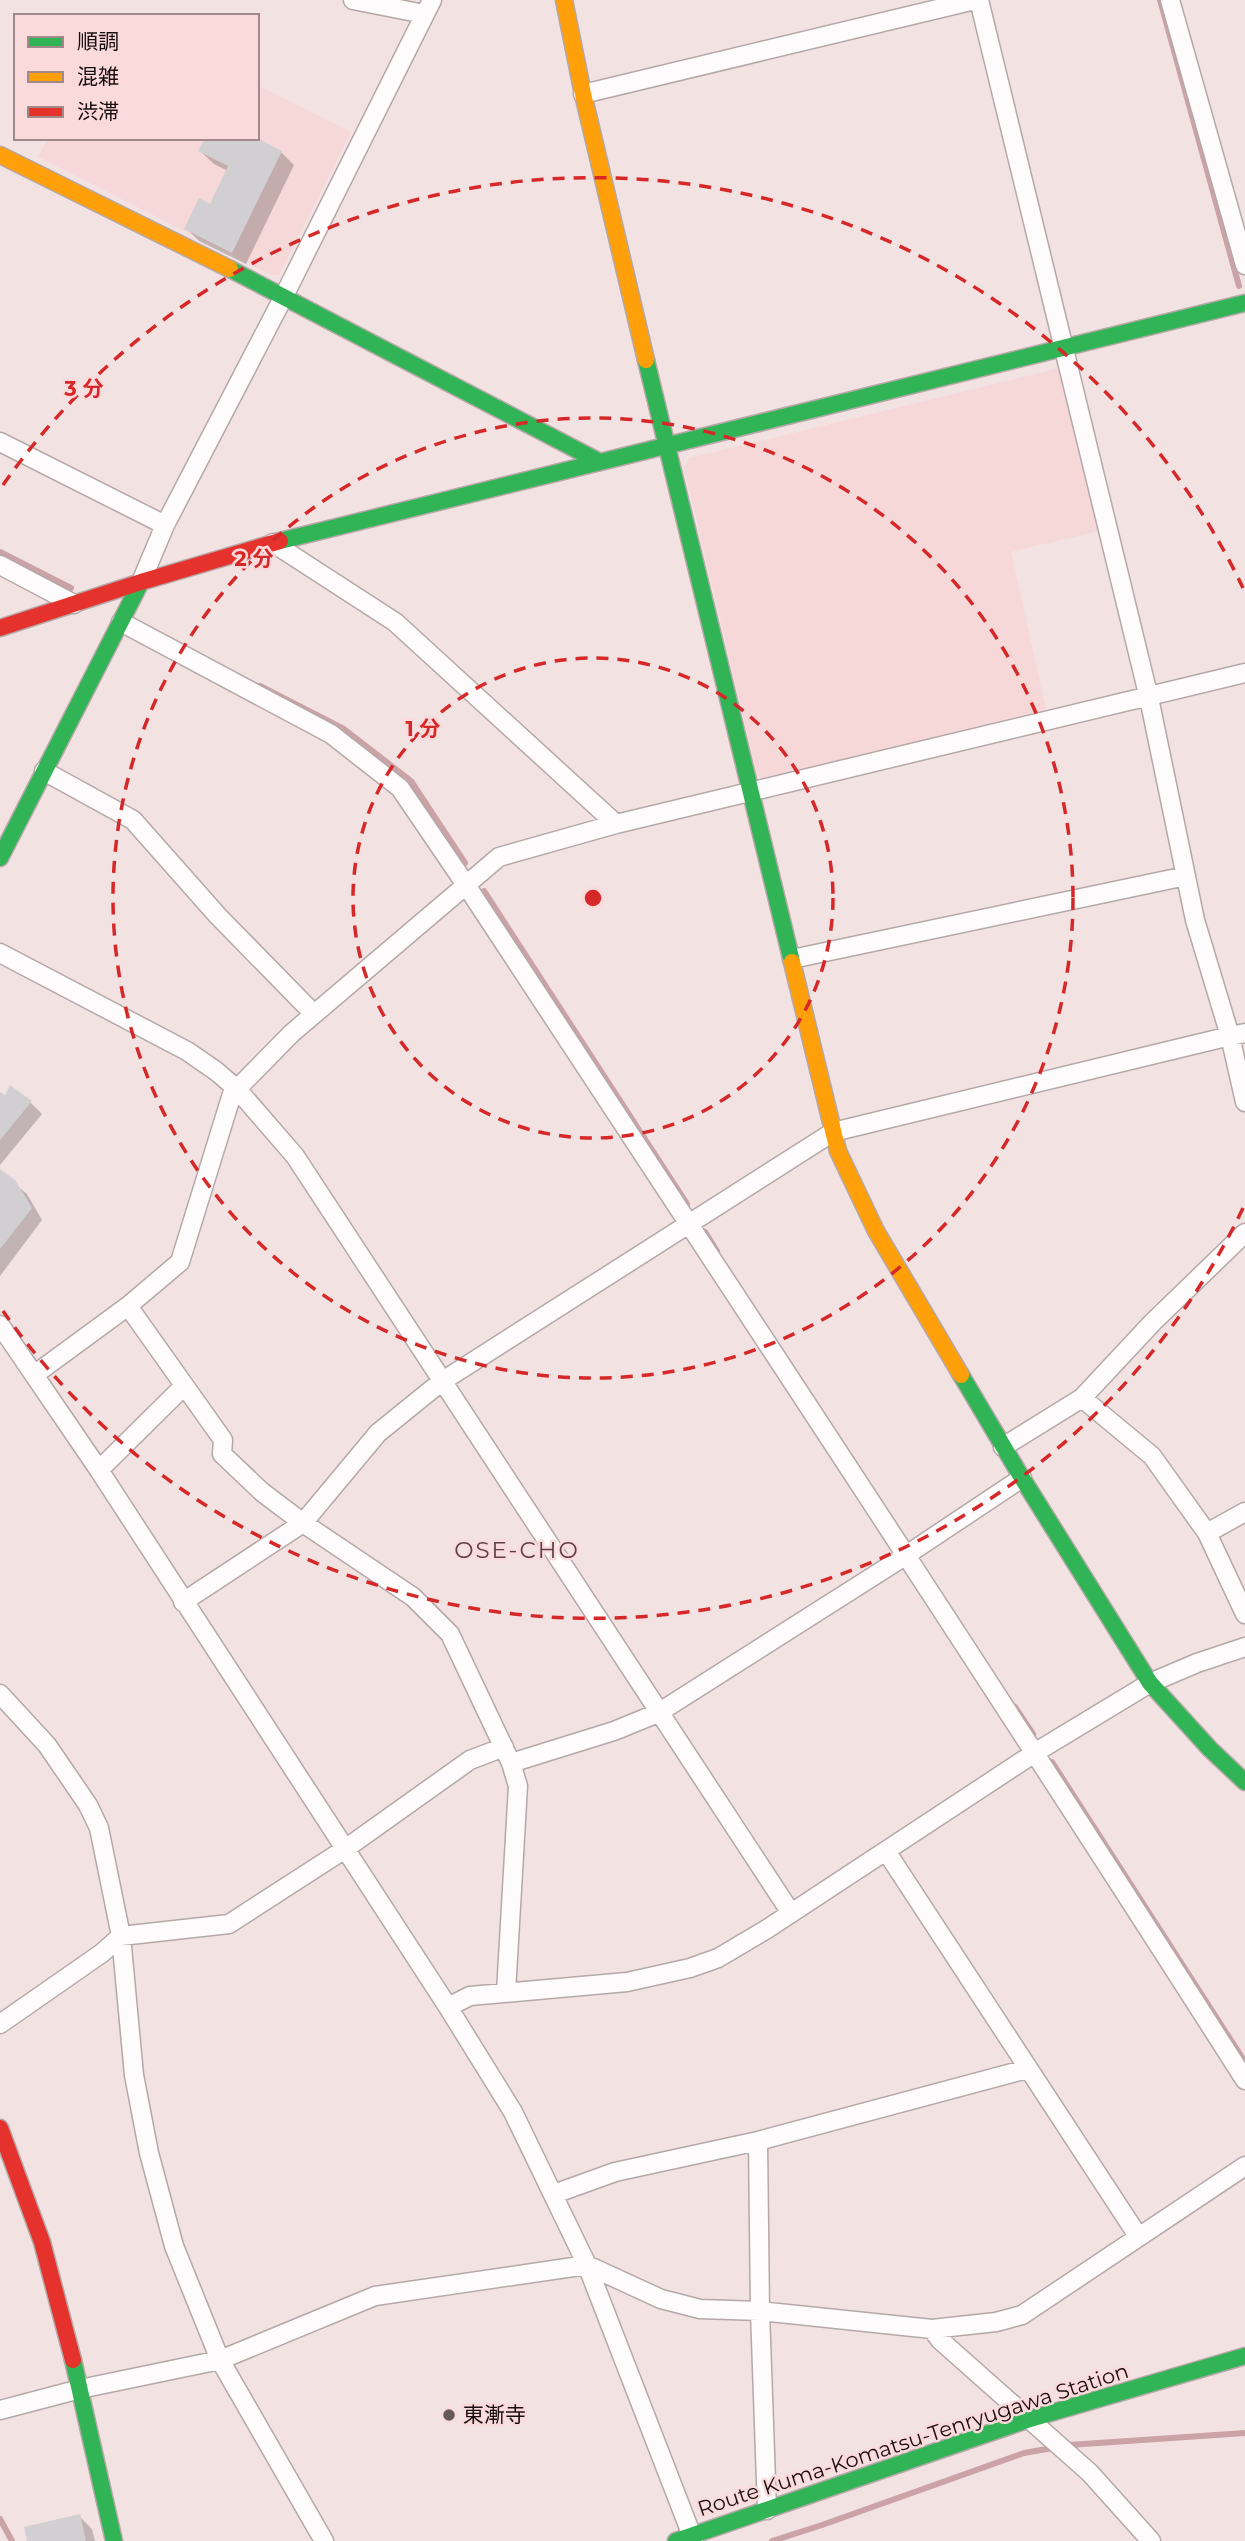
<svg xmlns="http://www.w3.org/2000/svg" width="1245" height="2541" viewBox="0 0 1245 2541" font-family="Montserrat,'Noto Sans JP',sans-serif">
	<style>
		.built { fill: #f6d8d9 }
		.shadow { fill: #0003 }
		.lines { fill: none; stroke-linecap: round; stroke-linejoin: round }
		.stream { stroke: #cba2a5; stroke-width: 6 }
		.building { fill: #d2cfd2 }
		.street-casing { stroke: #b5a8a8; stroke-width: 21 }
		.fast-casing { stroke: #b5a8a8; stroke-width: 19 }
		.slow-casing { stroke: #b5a8a8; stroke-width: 19 }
		.jam-casing { stroke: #b5a8a8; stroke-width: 19 }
		.street { stroke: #fdfbfb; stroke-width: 18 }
		.fast { stroke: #30b455; stroke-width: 16 }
		.slow { stroke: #ff9f0a; stroke-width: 16 }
		.jam { stroke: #e5322d; stroke-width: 16 }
		.ring { fill: none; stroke: #d62828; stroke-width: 3.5; stroke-dasharray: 12 9 }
		.poi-dot { fill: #655859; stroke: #fbdadc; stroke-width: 2.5 }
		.labels { text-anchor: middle; stroke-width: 5; stroke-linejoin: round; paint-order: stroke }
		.poi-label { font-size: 21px; fill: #190e0f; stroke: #fbdadc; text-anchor: start }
		.street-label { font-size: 21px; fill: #190e0f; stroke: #fbdadc }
		.neighbourhood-label { font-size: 23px; letter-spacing: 2px; fill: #5c4244; stroke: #fbdadc }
		.centre { fill: #d62828; stroke: #fbdadc; stroke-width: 3.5 }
		.ring-label { font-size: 21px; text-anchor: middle; font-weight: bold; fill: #d62828; stroke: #fbdadc; stroke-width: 5; stroke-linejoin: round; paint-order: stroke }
	</style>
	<rect width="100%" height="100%" fill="#f3e2e2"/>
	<path class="built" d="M257,85l94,47 -72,143h-7l-234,-118 10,-19h209z
		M1060,368l39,163 -88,21 35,157 -282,71 -7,-5 -73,-307 6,-10z"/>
	<path class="shadow" d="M200,151l81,1 13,13 -48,99 -47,-23 -13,-13 25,-22 17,-35 -14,-7z
		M0,1094l30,8 12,12 -42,51z
		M0,1171l27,23 15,26 -42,56z
		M79,2516l13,13 3,12h-66z"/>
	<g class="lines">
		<path class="stream" d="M1160,0l79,286
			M0,552l71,36
			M260,686l84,43 67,52 54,82
			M484,891l203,313
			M705,1232l12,19
			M1015,1707l18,27
			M1052,1762l193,300
			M1069,2445l176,-12
			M0,2519l12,22
			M772,2541l50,-16 202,-72 29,-5"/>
	</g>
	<path class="building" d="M205,138h52l25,13 -50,102 -48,-24 15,-31 11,6 18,-38 -30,-15z
		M10,1085l22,16 -32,39v-48l5,3z
		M0,1169l15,11 17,28 -32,41z
		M80,2514l6,27h-59l-3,-14z"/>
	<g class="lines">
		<defs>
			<path id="street" d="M353,0l71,14
				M1170,0l75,265
				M583,94l392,-94
				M0,442l165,83
				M273,543l122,79 221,202
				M0,565l74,39
				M141,582l24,-57 119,-229 148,-296
				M121,622l210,112 69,54 66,97c261,397 523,794 779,1195
				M44,771l89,49 85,96 96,98
				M0,953l187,98 29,20 21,18 58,67 496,757
				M792,959l394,-83
				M1245,1033l-15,3 15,66
				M128,1306l95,134 -1,14 40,38 41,31 110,74 37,37 61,129 7,23 -12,206
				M0,1325l99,145 349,537 65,105 74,153 107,276
				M34,1375l94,-69 52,-44 52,-168 60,-61 207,-176 117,-33 629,-151
				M1082,1398l70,58 55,77 38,81
				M1003,1447l79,-49 71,-76 92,-89
				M99,1470l85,-84
				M1207,1533l38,-21
				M183,1602l120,-79 75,-90 63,-51 392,-250 397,-96 -35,-116 -46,-222 -170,-698
				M0,1694l47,51 41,60 11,23 22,108 13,139 15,78 25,93 46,114 -140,29 -80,21
				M511,1763l103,-32 44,-18 247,-157 117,-78
				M886,1851l252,385
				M448,2007l22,-11 157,-14 63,-14 28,-10 49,-29 269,-177 114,-69 47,-20 48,-16
				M0,2024l102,-71 19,-17 108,-12 116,-75 125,-89 34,-13
				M758,2141l2,170 7,199
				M554,2194l61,-22 143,-31 269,-72
				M932,2329l8,11 150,133 61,68
				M324,2541l-104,-181 155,-64 212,-31 74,34 39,10 60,2 172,18 64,-7 26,-7 223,-149"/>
			<path id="fast" d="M230,269l370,193
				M646,360l146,602
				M280,541l965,-238
				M0,858l141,-276
				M961,1375l61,103 128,205 60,66 35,33
				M73,2360l41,181
				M676,2541l354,-122 215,-63"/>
			<path id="slow" d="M564,0l19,94 63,266
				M0,155l230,114
				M792,962l46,189 38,80 85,144"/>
			<path id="jam" d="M0,628l141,-46 139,-41
				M0,2128l42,114 31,118"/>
		</defs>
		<use href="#street" class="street-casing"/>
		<use href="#fast" class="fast-casing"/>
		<use href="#slow" class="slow-casing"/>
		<use href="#jam" class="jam-casing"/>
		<use href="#street" class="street"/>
		<use href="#fast" class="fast"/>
		<use href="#slow" class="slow"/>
		<use href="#jam" class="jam"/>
	</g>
	<g class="ring">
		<circle cx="593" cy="898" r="240"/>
		<circle cx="593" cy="898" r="480"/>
		<path d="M1243 1208A720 720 0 0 1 3 1311M3 485A720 720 0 0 1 1243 588"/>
	</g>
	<circle class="poi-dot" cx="449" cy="2415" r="7"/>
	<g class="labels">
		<g class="poi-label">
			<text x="463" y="2422">東漸寺</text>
		</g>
		<g class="street-label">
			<text transform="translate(913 2440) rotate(-18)" y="7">Route Kuma-Komatsu-Tenryugawa Station</text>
		</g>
		<g class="neighbourhood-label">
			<text x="517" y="1558">OSE-CHO</text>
		</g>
	</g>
	<circle cx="593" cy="898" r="10" class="centre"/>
	<g class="ring-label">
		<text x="84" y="396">3 分</text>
		<text x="254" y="566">2 分</text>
		<text x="423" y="736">1 分</text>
	</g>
	<rect x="14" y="14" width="245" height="126" fill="#fbdadc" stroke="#a1888a" stroke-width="2"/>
	<rect x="28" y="37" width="35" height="10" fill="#30b455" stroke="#a1888a" stroke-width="2"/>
	<text x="77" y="49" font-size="21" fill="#190e0f">順調</text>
	<rect x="28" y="72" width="35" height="10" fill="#ff9f0a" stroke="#a1888a" stroke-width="2"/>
	<text x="77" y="84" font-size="21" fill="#190e0f">混雑</text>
	<rect x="28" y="107" width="35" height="10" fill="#e5322d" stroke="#a1888a" stroke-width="2"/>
	<text x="77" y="119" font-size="21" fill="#190e0f">渋滞</text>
</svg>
